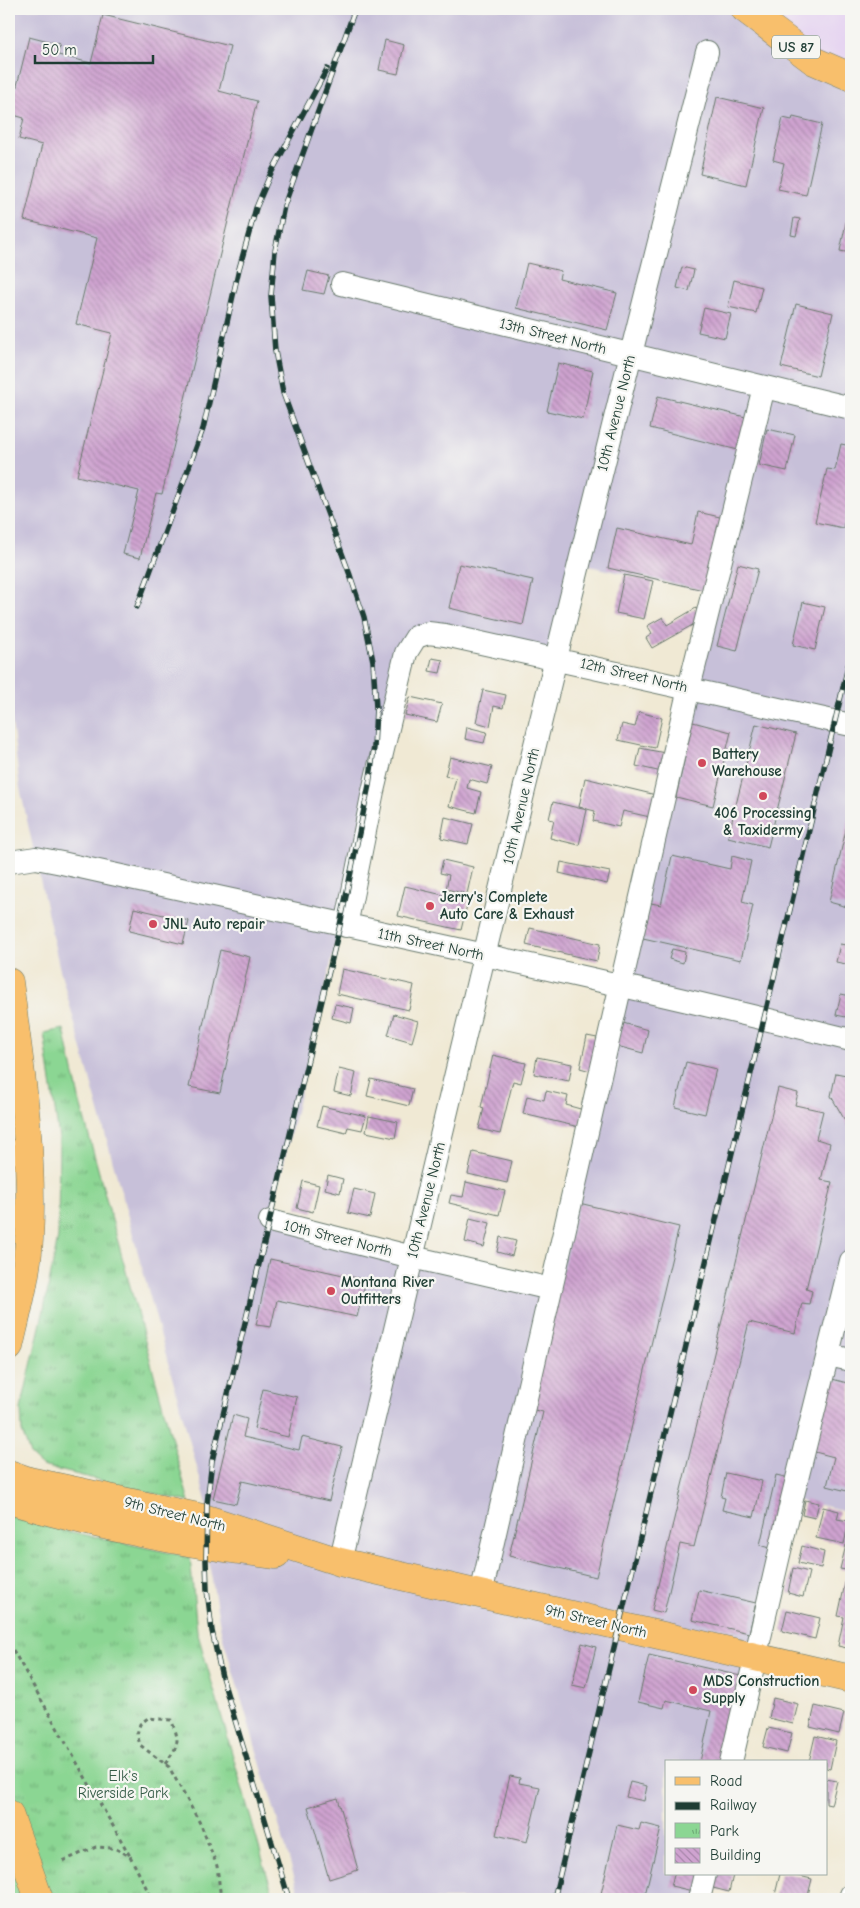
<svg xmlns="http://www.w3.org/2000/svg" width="860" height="1908" viewBox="0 0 860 1908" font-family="'Comic Neue',sans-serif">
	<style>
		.built { fill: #e5d3f1 }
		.industrial { fill: #c7c0d9; fill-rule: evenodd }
		.park { fill: url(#park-tufts); stroke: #558a64 }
		.building { fill: url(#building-back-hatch) }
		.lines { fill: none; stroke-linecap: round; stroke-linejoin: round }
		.minor-casing { stroke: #68796c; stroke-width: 24 }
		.major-casing { stroke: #68796c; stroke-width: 29 }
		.path { stroke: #68796c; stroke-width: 3; stroke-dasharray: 4 4; stroke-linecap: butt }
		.minor { stroke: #fff; stroke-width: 22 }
		.major { stroke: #f8bf6c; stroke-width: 28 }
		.rail-casing { stroke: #1f3d34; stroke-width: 5.5 }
		.rail { stroke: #f6f6f2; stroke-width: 4; stroke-dasharray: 11; stroke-linecap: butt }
		.poi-dot { fill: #d1495b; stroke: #f6f6f2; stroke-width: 2 }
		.labels { text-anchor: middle; stroke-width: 4.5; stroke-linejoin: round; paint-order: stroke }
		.shield { fill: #f6f6f2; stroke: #60746d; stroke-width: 1 }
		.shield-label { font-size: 14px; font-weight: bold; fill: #1f3d34 }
		.street-label { font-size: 15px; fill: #1f3d34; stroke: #f6f6f2 }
		.poi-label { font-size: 15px; font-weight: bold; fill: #1f3d34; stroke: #f6f6f2; text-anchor: start }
		.park-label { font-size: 15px; fill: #355c47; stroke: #f6f6f2 }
	</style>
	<defs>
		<pattern id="park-tufts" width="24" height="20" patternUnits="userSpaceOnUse" patternTransform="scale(1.25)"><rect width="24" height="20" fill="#8bd693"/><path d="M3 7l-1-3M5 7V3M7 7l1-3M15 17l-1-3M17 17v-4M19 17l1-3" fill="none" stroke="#71af79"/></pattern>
		<pattern id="building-back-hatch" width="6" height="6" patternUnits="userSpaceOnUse" patternTransform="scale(1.25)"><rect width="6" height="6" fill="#cfa3d0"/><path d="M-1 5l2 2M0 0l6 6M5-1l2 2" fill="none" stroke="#a786aa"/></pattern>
	</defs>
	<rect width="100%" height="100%" fill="#f6f6f2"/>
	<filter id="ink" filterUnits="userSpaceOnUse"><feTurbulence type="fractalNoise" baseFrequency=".02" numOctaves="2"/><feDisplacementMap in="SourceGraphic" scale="10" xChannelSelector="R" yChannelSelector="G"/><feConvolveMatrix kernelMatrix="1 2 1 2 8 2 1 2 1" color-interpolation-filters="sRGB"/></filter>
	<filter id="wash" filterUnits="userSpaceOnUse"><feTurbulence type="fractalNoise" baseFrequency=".0096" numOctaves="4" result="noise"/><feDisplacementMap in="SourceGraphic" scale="20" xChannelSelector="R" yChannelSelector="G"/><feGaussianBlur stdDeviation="1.12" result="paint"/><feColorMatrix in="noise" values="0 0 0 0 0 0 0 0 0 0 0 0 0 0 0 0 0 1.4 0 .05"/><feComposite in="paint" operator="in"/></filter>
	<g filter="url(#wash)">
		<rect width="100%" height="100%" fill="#f0e9d4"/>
		<path class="built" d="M745,9h106v68z"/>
		<path class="industrial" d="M9,9h736l106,68v1435l-59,-13 -61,263h-65v112h39l-6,25h-398l-80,-268 -15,-85 1,-42 -148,-538 -39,-178 -11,-91zM580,564l133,29 -162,696 -281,-68 70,-296 76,-288 141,21z"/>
		<path class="park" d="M64,1029l16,74 109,399 -147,-36 -12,-11 -8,-24 -1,-22 23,-100 14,-72 1,-99 -15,-105z
			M9,1516l30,9 151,32 7,74 77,268h-265z"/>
		<g id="blocks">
			<path class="building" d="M103,15l127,31 -11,45 38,10 -95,393 -6,-1 -16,65 -17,-4 16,-63 -62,-15 35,-143 -36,-9 21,-86 -73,-18 18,-75 -23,-6 5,-21 -14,-4 19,-77 31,8 -2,10 33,8z
				M385,40l19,5 -6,29 -19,-4z
				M717,97l47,11 -18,77 -46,-11z
				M793,117l29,7 -16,71 -28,-6 6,-26 -11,-3 10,-42 9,2z
				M850,204h1v49l-11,-2z
				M794,218l6,1 -4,17 -5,-1z
				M527,263l34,8 -2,8 58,14 -10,37 -91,-22z
				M682,267l12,3 -5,21 -12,-3z
				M308,271l21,5 -5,18 -21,-4z
				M734,280l28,7 -6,26 -28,-6z
				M796,304l37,9 -15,63 -37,-9z
				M704,308l27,6 -6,24 -27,-6z
				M558,363l35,8 -10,48 -36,-8z
				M658,396l96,23 -8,33 -96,-24z
				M767,429l28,6 -8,36 -28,-6z
				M841,444l10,2v47l-8,35 -28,-6 12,-53 8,1z
				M698,512l26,6 -16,73 -100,-23 9,-40 74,17z
				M459,564l74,16 -10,45 -74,-17z
				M738,564l20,5 -21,82 -20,-5z
				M624,575l29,6 -9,38 -28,-6z
				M803,602l22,5 -10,43 -22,-5z
				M696,608l7,11 -51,29 -6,-10 6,-4 -5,-8 16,-9 4,8z
				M432,658l11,2 -3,13 -11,-2z
				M483,690l23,5 -3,13 -9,-2 -4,20 -14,-4z
				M410,697l32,7 -5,18 -32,-7z
				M639,712l23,6 -7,30 -37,-8 4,-16 13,3z
				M693,722l38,10 -18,74 -37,-9z
				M756,724l40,10 -28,113 -40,-10z
				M467,727l20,5 -3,11 -19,-4z
				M640,748l30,6 -4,19 -30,-7z
				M450,757l42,10 -5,17 -18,-5 -2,9 14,4 -5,21 -27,-7 7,-28 -11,-2z
				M585,778l71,17 -6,22 -27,-6 -4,16 -26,-6 2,-10 -16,-4z
				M553,802l34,8 -8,35 -29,-7 4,-18 -5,-1z
				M445,817l28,7 -5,20 -27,-6z
				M849,817h2v91l-22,-6z
				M672,856l58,13 2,-13 19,5 -9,41 11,3 -12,55 -98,-22 8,-35 10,2z
				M443,860l30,7 -6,27 -21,-5 3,-14 -9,-2z
				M561,862l49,10 -3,12 -48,-11z
				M405,886l63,15 -7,29 -63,-14z
				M134,908l55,13 -6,23 -54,-13z
				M530,928l70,16 -3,17 -71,-16z
				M840,944l11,2v19l-15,-3z
				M672,949l13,3 -2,11 -14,-4z
				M220,950l30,7 -30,136 -31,-6z
				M342,969l72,16 -5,25 -72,-16z
				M841,994l10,2v22l-15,-3z
				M335,1004l19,4 -3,15 -19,-5z
				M394,1014l24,7 -6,21 -24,-7z
				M623,1023l25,7 -5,23 -26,-7z
				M587,1036l15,3 -8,33 -14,-4z
				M493,1055l33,8 -5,20 -8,-2 -13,53 -21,-5 5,-21 -3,-1z
				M537,1057l35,7 -3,17 -35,-7z
				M686,1062l30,7 -11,45 -30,-7z
				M339,1069l17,4 -5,23 -17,-4z
				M836,1073l15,3v55l-20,-35z
				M371,1079l42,10 -4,17 -42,-10z
				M778,1088l20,5 -3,12 28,6 -7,28 14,4 -9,37 11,2 -26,107 6,2 -3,13 -7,-1 -7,30 -46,-11 -55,225 -14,-3 -16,69 -12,-3z
				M546,1091l22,5 -2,9 18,5 -5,17 -56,-13 4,-18 17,4z
				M322,1106l44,10 -4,14 -14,-3 -2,6 -29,-7z
				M369,1116l29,6 -3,16 -29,-6z
				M473,1152l39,9 -5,22 -39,-9z
				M328,1175l15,4 -3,14 -15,-4z
				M303,1181l16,4 -6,27 -16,-4z
				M466,1182l39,9 -6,24 -50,-12 2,-8 12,2z
				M354,1189l21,5 -5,24 -22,-5z
				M579,1203l100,24 -83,350 -87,-21 34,-144 -13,-3z
				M470,1218l20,5 -6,24 -19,-5z
				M500,1237l16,4 -4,15 -15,-4z
				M270,1259l96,21 -9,37 -80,-17 -6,27 -15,-2z
				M832,1379l19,5v108l-24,-6 7,-29 -19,-5z
				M263,1389l34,8 -9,40 -34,-8z
				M233,1415l14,4 -4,18 56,13 3,-13 40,10 -13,54 -87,-20 -6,23 -23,-5z
				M726,1473l36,8 -8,36 -32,-7 3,-12 -4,-1z
				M776,1475l18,4 -17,71 -17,-5z
				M805,1500l14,3 -4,15 -13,-3z
				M823,1507l16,4 -2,8 12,2 -5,23 -28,-6z
				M846,1545l5,2v24l-11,-2z
				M802,1546l22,6 -3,16 -23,-5z
				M793,1568l16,4 -6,25 -15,-4z
				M846,1579l5,1v69l-13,-3 6,-29 -6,-1z
				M699,1590l57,13 -7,30 -57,-13z
				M787,1610l33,8 -5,21 -33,-8z
				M582,1643l14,4 -10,41 -14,-3z
				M649,1655l96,22 -19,85h-26l11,-51 -45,-11 -2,8 -26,-6z
				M773,1698l25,6 -5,20 -24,-6z
				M815,1706l29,7 -5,21 -29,-7z
				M768,1728l24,5 -5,20 -24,-6z
				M815,1736l21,5 -6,28 -4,-1v-6h-17z
				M510,1776l10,2 -1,5 21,4 -13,55 -31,-7z
				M826,1779l11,2 -6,24 -5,-1z
				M630,1782l17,4 -3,15 -18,-4z
				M338,1798l20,72 -29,9 -21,-72z
				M641,1823l20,5 -17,71 -44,-1 17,-73 22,5z
				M674,1874h27l-4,18 -26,-6z
				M716,1874l17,1 -4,17 -16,-4z
				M780,1874h10l22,5 -5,20h-33z"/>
		</g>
	</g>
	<g filter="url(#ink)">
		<use href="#blocks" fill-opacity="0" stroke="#68796c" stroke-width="1"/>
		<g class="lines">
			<defs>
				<path id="minor" d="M342,284l509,124
					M9,862l27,-4 26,5c263,58 527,112 789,177
					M346,926l27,-135 33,-138 10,-16 12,-4 17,2 406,90
					M9,1152l20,1
					M270,1221l142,36 139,32
					M828,1355l23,5
					M340,1562c119,-504 239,-1008 367,-1510
					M481,1594l208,-906 75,-301
					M731,1762l61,-263 59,-238
					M699,1899l6,-25
					M850,1899l1,-4"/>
				<path id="major" d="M745,9l69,52 37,16
					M9,982c11,85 25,171 20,257 -2,37 -12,73 -20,108
					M9,1474l20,7 178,38 133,43 511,117
					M9,1500c87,26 177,44 267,55
					M9,1814l30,85"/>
			</defs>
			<use href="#minor" class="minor-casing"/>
			<use href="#major" class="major-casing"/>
			<path class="path" d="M9,1643l121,213
				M165,1764c13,-18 16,-22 6,-44l-23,-2 -8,6 -3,10 3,11 29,22 32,58 16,41 4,33
				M63,1861l33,-14 18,1 16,8 22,43"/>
			<use href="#minor" class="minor"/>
			<use href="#major" class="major"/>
			<defs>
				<path id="rail" d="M137,607l66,-178 36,-160 17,-61 14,-33 57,-106
					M289,1899l-67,-222 -10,-46 -5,-41 -1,-30 1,-56 5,-43 128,-536 29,-140 5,-37 2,-40 -3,-47 -9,-44 -14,-42 -67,-182 -8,-42 -4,-55 4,-45 9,-45 71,-197
					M554,1899l297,-1245"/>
			</defs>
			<use href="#rail" class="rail-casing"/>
			<use href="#rail" class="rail"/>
		</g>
	</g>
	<g class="poi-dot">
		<circle cx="702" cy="763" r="5"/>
		<circle cx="763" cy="796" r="5"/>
		<circle cx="430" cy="906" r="5"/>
		<circle cx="153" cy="924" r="5"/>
		<circle cx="331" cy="1291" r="5"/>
		<circle cx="693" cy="1690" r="5"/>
	</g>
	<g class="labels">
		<rect class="shield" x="772" y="35.5" width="48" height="23" rx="4"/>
		<g class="shield-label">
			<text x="796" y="52">US 87</text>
		</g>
		<g class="street-label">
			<text transform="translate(553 336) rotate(14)" y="5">13th Street North</text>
			<text transform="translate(616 413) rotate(-76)" y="5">10th Avenue North</text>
			<text transform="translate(634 675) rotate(13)" y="5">12th Street North</text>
			<text transform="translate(521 806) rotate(-77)" y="5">10th Avenue North</text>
			<text transform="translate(431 944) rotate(12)" y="5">11th Street North</text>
			<text transform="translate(426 1200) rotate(-76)" y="5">10th Avenue North</text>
			<text transform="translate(338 1238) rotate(14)" y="5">10th Street North</text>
			<text transform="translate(175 1514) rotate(14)" y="5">9th Street North</text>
			<text transform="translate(596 1621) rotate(13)" y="5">9th Street North</text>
		</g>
		<g class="poi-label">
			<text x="712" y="759">Battery<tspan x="712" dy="17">Warehouse</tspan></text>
			<text x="763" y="818" text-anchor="middle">406 Processing<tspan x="763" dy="17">&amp; Taxidermy</tspan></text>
			<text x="440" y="902">Jerry's Complete<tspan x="440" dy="17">Auto Care &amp; Exhaust</tspan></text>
			<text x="163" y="929">JNL Auto repair</text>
			<text x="341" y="1287">Montana River<tspan x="341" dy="17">Outfitters</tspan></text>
			<text x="703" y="1686">MDS Construction<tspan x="703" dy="17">Supply</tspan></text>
		</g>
		<g class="park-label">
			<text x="123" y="1781">Elk's<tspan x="123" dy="17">Riverside Park</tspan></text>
		</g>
	</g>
	<rect width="860" height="1908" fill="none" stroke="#f6f6f2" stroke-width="30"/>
	<rect x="665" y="1760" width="162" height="115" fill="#f6f6f2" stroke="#a0aca6"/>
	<rect x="675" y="1777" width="25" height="8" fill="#f8bf6c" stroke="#a0aca6"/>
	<text x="710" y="1786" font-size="15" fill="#1f3d34">Road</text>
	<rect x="675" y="1802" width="25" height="8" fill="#1f3d34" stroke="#a0aca6"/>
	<text x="710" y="1810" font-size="15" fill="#1f3d34">Railway</text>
	<rect x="675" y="1823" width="25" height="15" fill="url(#park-tufts)" stroke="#a0aca6"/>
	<text x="710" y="1836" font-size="15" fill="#1f3d34">Park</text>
	<rect x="675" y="1848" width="25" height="15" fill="url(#building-back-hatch)" stroke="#a0aca6"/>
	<text x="710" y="1860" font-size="15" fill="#1f3d34">Building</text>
	<path d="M35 55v8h118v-8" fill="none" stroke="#1f3d34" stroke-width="2.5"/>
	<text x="42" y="55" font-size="15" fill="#1f3d34" stroke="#f6f6f2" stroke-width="4" paint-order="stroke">50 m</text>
</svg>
